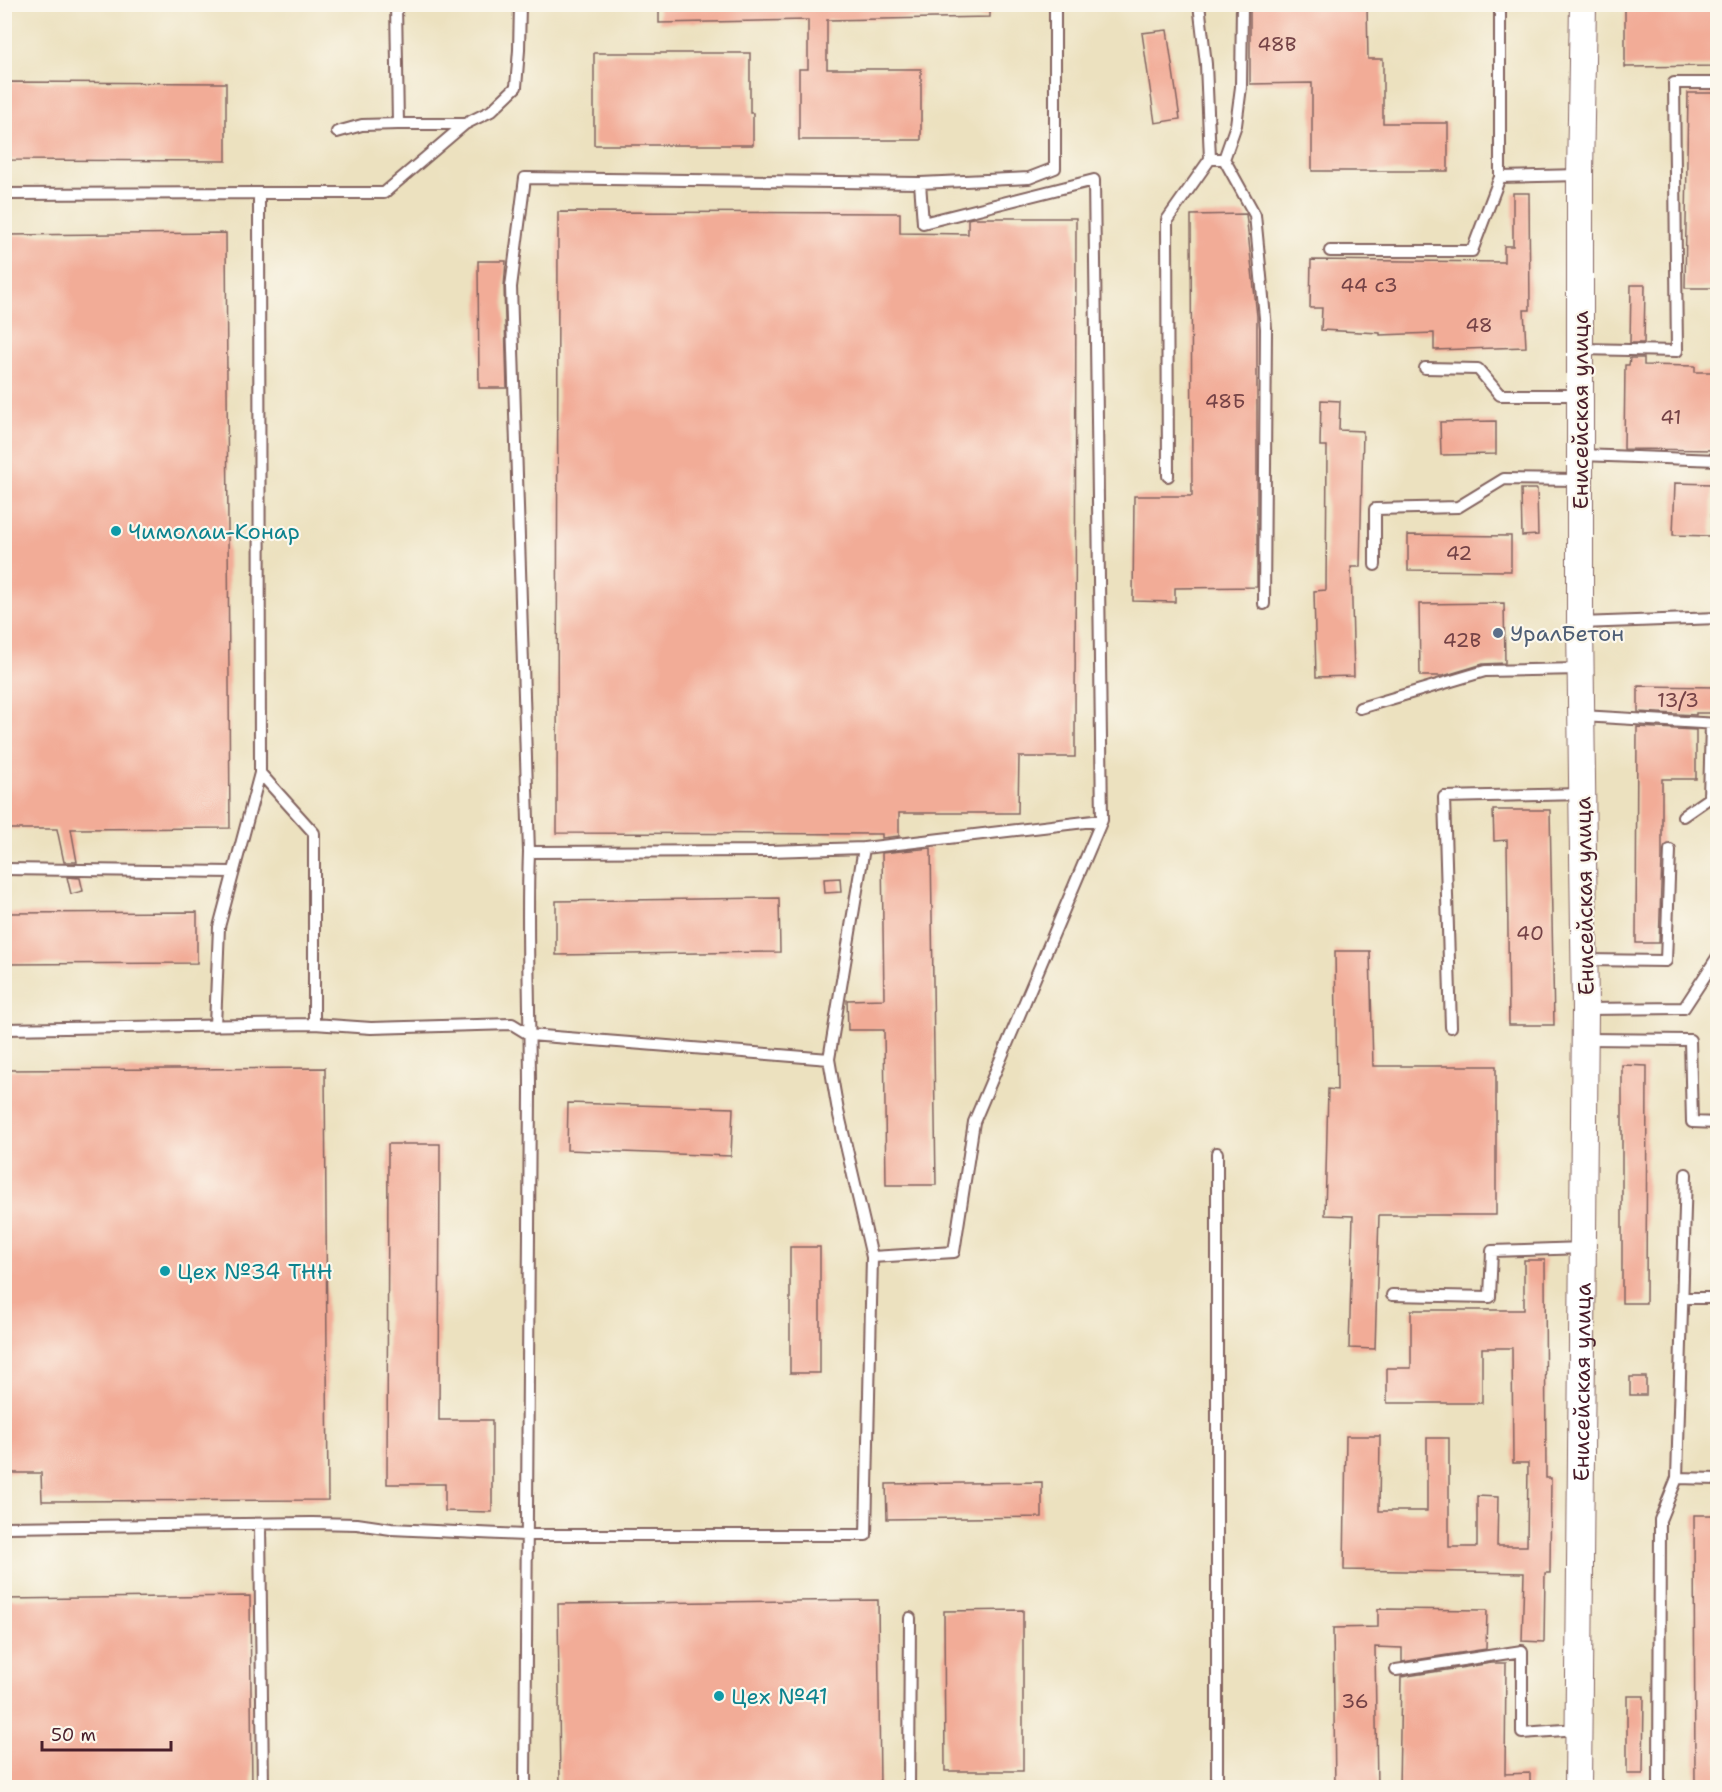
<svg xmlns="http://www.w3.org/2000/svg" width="1722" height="1792" viewBox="0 0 1722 1792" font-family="'Shantell Sans',sans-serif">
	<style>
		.building { fill: #f2ac97 }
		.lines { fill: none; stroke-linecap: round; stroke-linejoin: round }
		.service-casing { stroke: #83635f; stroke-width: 14 }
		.tertiary-casing { stroke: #83635f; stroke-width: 28 }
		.service { stroke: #fff; stroke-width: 10 }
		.tertiary { stroke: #fff; stroke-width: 26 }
		.culture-dot { fill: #0f9aa8; stroke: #fbf7ec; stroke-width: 2 }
		.service-dot { fill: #5c6f8a; stroke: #fbf7ec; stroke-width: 2 }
		.labels { text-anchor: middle; stroke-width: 4.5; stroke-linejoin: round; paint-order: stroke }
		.number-label { font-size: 20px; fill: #744246 }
		.street-label { font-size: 22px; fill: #4a1f2b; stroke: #fbf7ec }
		.culture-label { font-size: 22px; fill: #0d838f; stroke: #fbf7ec; text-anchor: start }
		.service-label { font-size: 22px; fill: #4e5e75; stroke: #fbf7ec; text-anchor: start }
	</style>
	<rect width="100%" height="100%" fill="#fbf7ec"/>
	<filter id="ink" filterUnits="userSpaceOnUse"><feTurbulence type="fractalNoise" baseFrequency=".0167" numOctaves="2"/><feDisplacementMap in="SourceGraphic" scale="12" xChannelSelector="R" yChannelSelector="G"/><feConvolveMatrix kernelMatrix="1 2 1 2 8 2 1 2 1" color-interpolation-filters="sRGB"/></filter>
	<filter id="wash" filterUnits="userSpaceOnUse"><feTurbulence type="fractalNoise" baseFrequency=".008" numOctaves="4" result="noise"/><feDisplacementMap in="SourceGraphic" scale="24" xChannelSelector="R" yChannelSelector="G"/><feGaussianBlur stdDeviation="1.35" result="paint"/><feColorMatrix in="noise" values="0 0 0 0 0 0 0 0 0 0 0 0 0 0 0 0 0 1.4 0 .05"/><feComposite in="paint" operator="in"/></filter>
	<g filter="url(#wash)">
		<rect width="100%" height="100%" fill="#ece1bf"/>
		<g id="blocks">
			<path class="building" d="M659,4h331v13l-163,3v49h94v71h-122v-71h9v-49l-149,3z
				M1250,4h117l1,55h15v64h65v48h-136v-88l-62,1z
				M1625,4h93v62l-93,1z
				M1167,30l13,89 -25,4 -13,-90z
				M594,53h156v60h3v32h-159z
				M4,82l222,1v78l-222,-1z
				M1688,93h30v195h-33z
				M1513,193h16l1,117h-6l2,37 -92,3v-17l-54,2v-2l-59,-3 1,-22h-12l1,-48 193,2v-16h9z
				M558,212l342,1v20l68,1v-15l5,-1h103l-1,539h-56l-1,56h-119v23l-17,2v-4l-325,-1z
				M1246,214l11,102v271l-82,1v14l-42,-1 1,-105h58l-1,-281z
				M226,233l4,595 -159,1 6,33h-13l-7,-33h-53v-594z
				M478,261h28l-2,26 3,101h-28z
				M1631,285h14l-1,58h-14z
				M1630,358h14v7l51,1v6h20l-1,14h4v64l-94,-1 1,-84h4z
				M1321,400l19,1 -1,29 24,1 -3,136h-9l3,109 -38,1 -2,-86 12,-1 1,-144h-7z
				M1496,421v33l-55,1 -1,-33z
				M1675,483l37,1 -1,52 -38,-1z
				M1521,489h16l1,46 -16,1z
				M1408,535l103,1v35l-103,-1z
				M1504,603l1,60 -22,1 -40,12h-23l-1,-72z
				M1638,686l80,1v26h-22v2l-58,-3z
				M1637,727l59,3v49h-34v79l-3,85h-23z
				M1493,810h57l4,215h-45l-2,-185 -13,1z
				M931,848l5,337h-50l-2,-155h-36l-1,-30 37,-1 -2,-146z
				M67,877l13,1 3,13 -12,3z
				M840,878l1,14 -16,1 -1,-14z
				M779,898l1,54 -224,3v-54z
				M197,912v51l-193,1v-51z
				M1335,951h35l3,115h123v149h-117l-4,134 -26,-1 4,-132 -28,-1 3,-126 9,1z
				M1622,1065l25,1 -1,237h-24z
				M325,1068l3,432 -286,1 -1,-28h-37v-403z
				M568,1103l165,5 -2,48 -164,-6z
				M388,1144h52l-1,276h53v92l-47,-1v-27h-58z
				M790,1247h30v126h-30z
				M1524,1260h21l1,218h5l-1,95h-5l-1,69 -22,-1 2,-68 -180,-3 2,-134h34l-1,75h48v-73h22v109h28v-51l21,1 -1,49h30l1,-83h-15l-1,-115h-30v55h-95v-35h24v-58h113z
				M1630,1377h16v18h-16z
				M1042,1482v35l-155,2 -1,-35z
				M1694,1515h24v273h-23z
				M250,1596l2,192h-248v-189z
				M878,1600l2,188h-320l-2,-184z
				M1378,1609l109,1 -1,39 -84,13v-14l-27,-1 2,141h-42l-2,-160 45,-1z
				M1023,1610v161h-78l-1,-160z
				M1492,1663h14l-1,111 25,-1v15h-131l2,-111z
				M1627,1696h17l-1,78h-16z"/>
		</g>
	</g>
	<g filter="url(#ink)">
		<use href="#blocks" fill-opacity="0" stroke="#83635f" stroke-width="1.5"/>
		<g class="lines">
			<defs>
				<path id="service" d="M396,4l2,120h67
					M1199,4l7,60 4,95
					M337,132l25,-7 36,-1
					M1224,159l31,56 11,113 -2,276
					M1500,177v-165
					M4,194l255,-1
					M1330,251h142l28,-74 80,-2
					M1581,349l96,2 -3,-268h44
					M1425,368l53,1 22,26h80
					M1581,455l137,5
					M1168,476l-1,-256 43,-61h14l12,-34 5,-38 1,-83
					M1375,565v-56l83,-2 46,-28 77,1
					M1580,623l138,-5
					M1360,708l125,-37 96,-2
					M1582,716l136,8
					M260,773l54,60v191
					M1683,816l26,-18 2,-74
					M529,852l240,-1 95,-3
					M4,869l229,3
					M1585,960l81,1 4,-111
					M1585,1009l99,-1 34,-52
					M215,1026l4,-99 41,-154 -1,-580h125l81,-69 26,-13 25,-24 3,-37 1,-46
					M1451,1027l-7,-230 139,-3
					M4,1029l310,-5 57,4 141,-4 18,11 299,24 35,-211 238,-28
					M1585,1039l105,1 2,82 26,1
					M829,1059l9,52 34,146
					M1217,1153v635
					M1392,1295l98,2 2,-46 91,-3
					M1682,1298h36
					M1677,1478l41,1
					M260,1524l3,264
					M4,1527l308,-4 45,1 34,5 134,6h341l6,-278 82,-5 20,-130 128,-302 -8,-640 -171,43 -3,-40
					M1396,1670l126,-19v82l56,-4
					M525,1788c0,-232 2,-464 5,-696 0,-80 -4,-160 -1,-240l-18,-565 14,-109 395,5 109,-5 26,-10v-164
					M909,1788l1,-170
					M1659,1788l1,-268 17,-42 9,-304"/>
				<g id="tertiary">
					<path id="s1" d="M1578,1788l7,-779 -5,-386v-448l3,-171"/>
				</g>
			</defs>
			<use href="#service" class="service-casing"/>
			<use href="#tertiary" class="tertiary-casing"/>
			<use href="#service" class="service"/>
			<use href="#tertiary" class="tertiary"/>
		</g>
	</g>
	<g class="culture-dot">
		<circle cx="116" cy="531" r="6"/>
		<circle cx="165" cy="1271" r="6"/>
		<circle cx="719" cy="1696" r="6"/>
	</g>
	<circle class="service-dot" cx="1498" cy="633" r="6"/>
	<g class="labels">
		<g class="number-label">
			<text x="1277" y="51">48В</text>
			<text x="1369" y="292">44 с3</text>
			<text x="1479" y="332">48</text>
			<text x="1225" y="408">48Б</text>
			<text x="1671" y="424">41</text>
			<text x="1459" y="560">42</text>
			<text x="1462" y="647">42В</text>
			<text x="1678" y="707">13/3</text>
			<text x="1530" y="940">40</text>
			<text x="1355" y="1708">36</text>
		</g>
		<g class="street-label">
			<text transform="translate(1580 410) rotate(-90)" y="8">Енисейская улица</text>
			<text transform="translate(1584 896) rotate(-91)" y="8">Енисейская улица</text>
			<text dy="8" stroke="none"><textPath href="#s1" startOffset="406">Енисейская улица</textPath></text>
		</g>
		<g class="culture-label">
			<text x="128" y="539">Чимолаи-Конар</text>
			<text x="177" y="1279">Цех №34 ТНН</text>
			<text x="731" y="1704">Цех №41</text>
		</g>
		<g class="service-label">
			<text x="1510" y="641">УралБетон</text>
		</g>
	</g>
	<rect width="1722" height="1792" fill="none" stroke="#fbf7ec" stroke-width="24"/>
	<path d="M42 1741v9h129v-9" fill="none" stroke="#4a1f2b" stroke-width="3"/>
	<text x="51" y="1741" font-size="18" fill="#4a1f2b" stroke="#fbf7ec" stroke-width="4.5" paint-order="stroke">50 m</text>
</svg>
